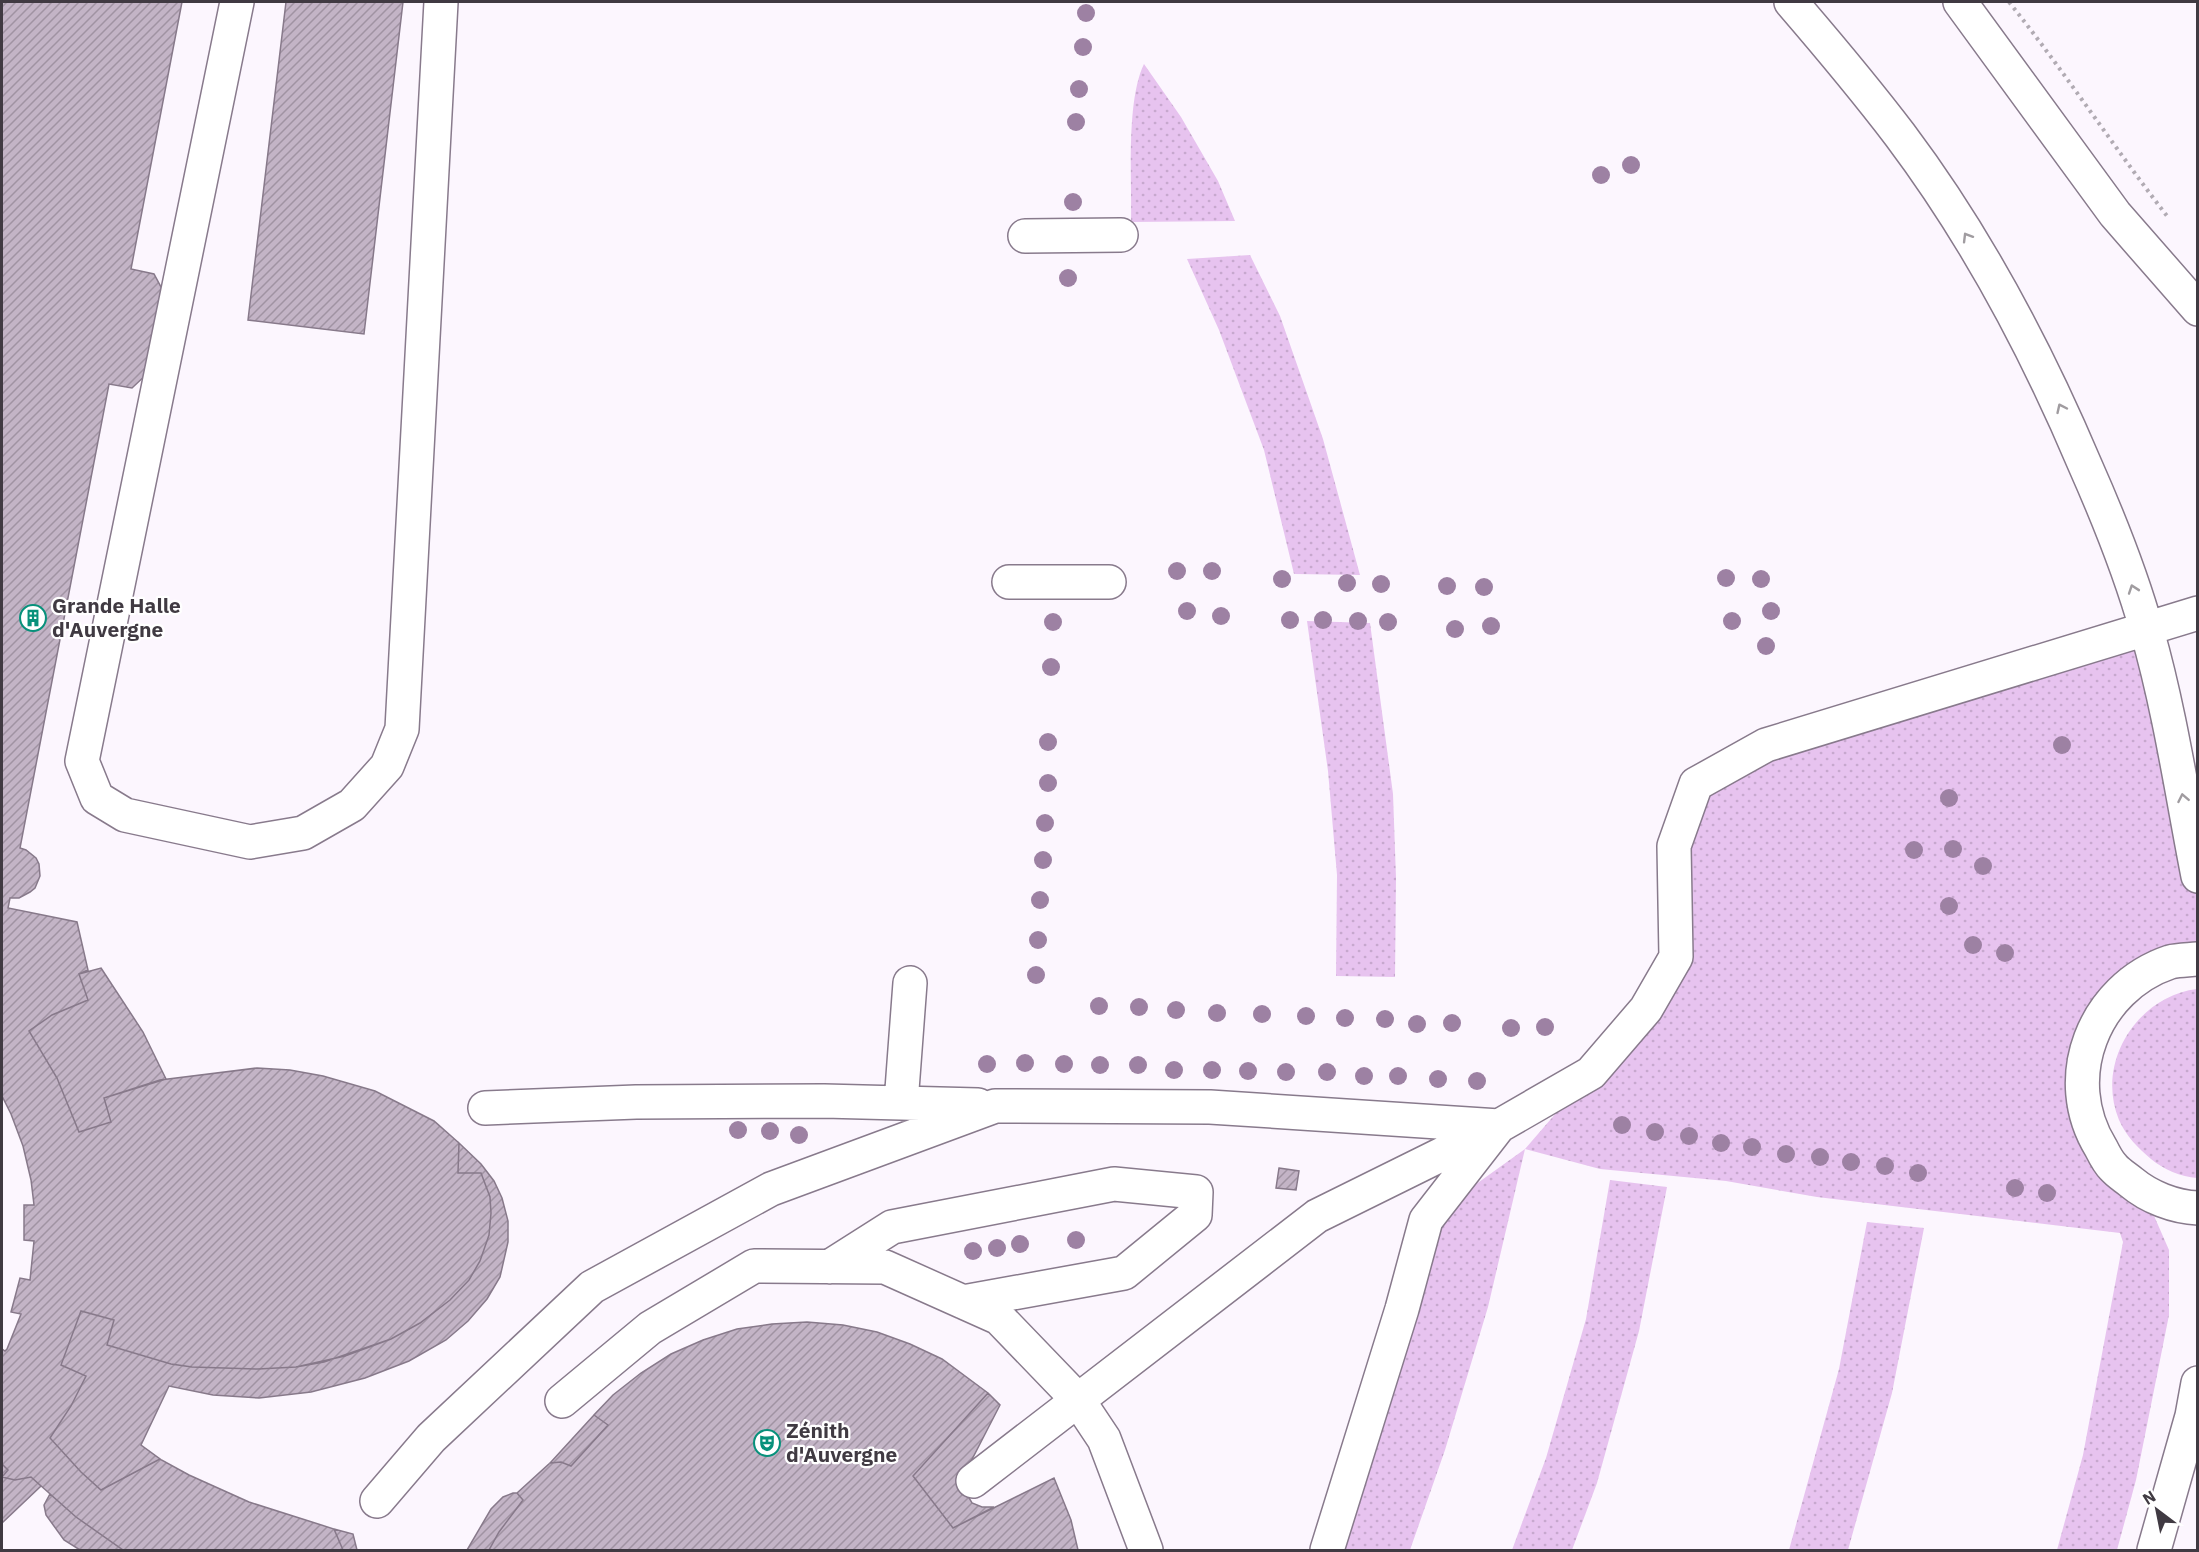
<svg xmlns="http://www.w3.org/2000/svg" width="2199" height="1552" viewBox="0 0 2199 1552" font-family="'IBM Plex Sans',sans-serif">
	<style>
		.grass { fill: url(#grass-dots) }
		.building { fill: url(#building-hatch); stroke: #87798a; stroke-width: 1.5 }
		.lines { fill: none; stroke-linecap: round; stroke-linejoin: round }
		.minor-casing { stroke: #887a8c; stroke-width: 36 }
		.path { stroke: #b1abb3; stroke-width: 4; stroke-dasharray: 3 4.5; stroke-linecap: butt }
		.minor { stroke: #fff; stroke-width: 33 }
		.tree { fill: #9d81a3 }
		.oneway { stroke: #a09ca0 }
		.labels { text-anchor: middle; stroke-width: 4.5; stroke-linejoin: round; paint-order: stroke }
		.poi-label { font-size: 21px; font-weight: bold; fill: #403a42; stroke: #fff; text-anchor: start }
	</style>
	<defs>
		<pattern id="grass-dots" width="8" height="8" patternUnits="userSpaceOnUse" patternTransform="scale(1.5)"><rect width="8" height="8" fill="#e7c3ef"/><path d="M2 2h.1M6 6h.1" fill="none" stroke="#c7a8ce" stroke-width="1.8" stroke-linecap="round"/></pattern>
		<pattern id="building-hatch" width="6" height="6" patternUnits="userSpaceOnUse" patternTransform="scale(1.5)"><rect width="6" height="6" fill="#c3b4c6"/><path d="M-1 1l2-2M0 6l6-6M5 7l2-2" fill="none" stroke="#a093a2"/></pattern>
	</defs>
	<rect width="100%" height="100%" fill="#fcf6fe"/>
	<path class="grass" d="M1144,64l37,53 37,64 17,40 -104,1c1,-43 -5,-121 13,-158z
		M1250,255l30,61 43,123 37,136 -66,-1 -30,-124 -45,-120 -32,-71z
		M1307,621l63,2 23,171 3,84 -1,99 -59,-1 1,-101 -9,-104z
		M2146,627l51,249 1,83 -65,22 -52,109 63,103 25,57v65l-33,165 -19,70h-60l26,-95 40,-213 -3,-9 -303,-36 -91,-16 -126,-12 -75,-20 -37,158 -43,143 -35,100h-83l99,-330 99,-71 121,-140 30,-52 20,-173z
		M2197,989l1,189h-1c-16,-1 -34,-9 -46,-19 -13,-11 -25,-23 -32,-39 -24,-58 19,-124 78,-131z
		M1610,1180l57,7 -28,144 -42,152 -25,67h-60l34,-92 40,-139z
		M1867,1222l57,6 -32,165 -44,157h-59l50,-181z"/>
	<path class="building" d="M2,2h180l-51,267 23,5 8,15 -14,84 -16,15 -23,-4 -89,464 6,2 10,8 3,6 1,12 -5,12 -5,4 -11,6h-9l-2,10 69,14 11,48 -9,4 9,26 -36,15 -23,16 28,47 22,54 32,-10 -7,-24 56,-18 97,-12 33,2 33,6 52,15 59,30 25,22 -1,30h23l9,24 1,16 -2,22 -9,26 -11,19 -19,20 -30,23 -29,16 -67,23 -28,5 -38,2 -66,-2 -21,-3 -64,-19 7,-25 -33,-9 -20,54 25,11 -15,30 -21,32 31,34 20,18 59,-31 29,16 60,27 85,27 9,21h-220l-47,-33 -45,-40 -16,3 -13,-3 6,-7 -6,-6v-115l3,2 2,-2 14,-35 -10,-2 9,-34 10,2 4,-39 -10,-1v-35h10l-3,-25 -8,-34 -12,-32 -9,-18z
		M286,2h117l-39,332 -116,-14z
		M101,968l42,64 23,47 -62,19 7,24 -32,10 -22,-54 -28,-47 23,-16 36,-15 -9,-26z
		M459,1143l22,21 13,17 8,17 6,23v21l-8,35 -13,22 -19,22 -22,19 -37,21 -44,17 -54,14 -52,6 -46,-3 -44,-9 -28,59 19,14 -59,31 -20,-18 -31,-34 21,-32 15,-30 -25,-11 20,-54 33,9 -7,25 64,19 21,3 66,2 38,-2 49,-11 46,-17 29,-16 30,-23 19,-20 11,-19 9,-26 2,-22 -1,-16 -9,-24h-23z
		M1279,1168l20,3 -3,19 -20,-2z
		M807,1322l36,3 34,7 33,12 32,15 46,34 -75,83 40,52 101,-50 17,42 7,30h-589l10,-18 24,-32 -6,-7 33,-30 11,-1 10,4 37,-41 -14,-10 19,-20 28,-22 30,-19 32,-14 34,-11 35,-5z
		M988,1393l12,12 -35,68 -3,13 10,17 10,4h12l-41,21 -40,-52z
		M594,1415l14,10 -37,41 -10,-4 -11,1z
		M2,1464l6,6 -6,7 13,3 16,-3 10,9 -39,37z
		M513,1493h4l6,7 -24,32 -10,18h-22l24,-41 12,-12z
		M50,1494l26,23 47,33h-43l-16,-10 -18,-25 -2,-10z
		M334,1529l19,5 4,16h-14z"/>
	<g class="lines">
		<defs>
			<path id="minor" d="M237,2l-155,759 15,37 28,17 125,27 53,-9 49,-28 35,-39 15,-37 39,-727
				M1791,2c37,43 74,87 109,133 76,101 136,214 185,330 24,54 46,109 62,166 23,80 35,163 51,245
				M1960,2l155,212 83,95
				M1025,236l96,-1
				M1009,582h100
				M2198,959c-9,1 -20,1 -28,3 -77,26 -112,117 -69,186 3,6 7,14 12,19 5,6 12,10 18,15 18,15 43,25 67,26
				M901,1103l9,-120
				M485,1108l151,-6 188,-1 154,4
				M829,1267l63,-40 222,-43 82,8 -1,23 -71,58 -161,29
				M562,1401l88,-73 104,-62 131,1 114,51 79,82 26,39 42,111
				M973,1481l344,-265 182,-90 92,-53 55,-64 30,-52 -2,-111 22,-62 70,-39 432,-132
				M377,1501l54,-63 161,-151 179,-98 224,-83 215,1 289,19 -73,94 -24,89 -75,241
				M2154,1550l38,-134 6,-33"/>
		</defs>
		<use href="#minor" class="minor-casing"/>
		<path class="path" d="M2009,2c55,69 104,144 158,214"/>
		<use href="#minor" class="minor"/>
	</g>
	<g class="tree">
		<circle cx="1086" cy="13" r="9"/>
		<circle cx="1083" cy="47" r="9"/>
		<circle cx="1079" cy="89" r="9"/>
		<circle cx="1076" cy="122" r="9"/>
		<circle cx="1631" cy="165" r="9"/>
		<circle cx="1601" cy="175" r="9"/>
		<circle cx="1073" cy="202" r="9"/>
		<circle cx="1068" cy="278" r="9"/>
		<circle cx="1177" cy="571" r="9"/>
		<circle cx="1212" cy="571" r="9"/>
		<circle cx="1726" cy="578" r="9"/>
		<circle cx="1282" cy="579" r="9"/>
		<circle cx="1761" cy="579" r="9"/>
		<circle cx="1347" cy="583" r="9"/>
		<circle cx="1381" cy="584" r="9"/>
		<circle cx="1447" cy="586" r="9"/>
		<circle cx="1484" cy="587" r="9"/>
		<circle cx="1187" cy="611" r="9"/>
		<circle cx="1771" cy="611" r="9"/>
		<circle cx="1221" cy="616" r="9"/>
		<circle cx="1290" cy="620" r="9"/>
		<circle cx="1323" cy="620" r="9"/>
		<circle cx="1358" cy="621" r="9"/>
		<circle cx="1732" cy="621" r="9"/>
		<circle cx="1053" cy="622" r="9"/>
		<circle cx="1388" cy="622" r="9"/>
		<circle cx="1491" cy="626" r="9"/>
		<circle cx="1455" cy="629" r="9"/>
		<circle cx="1766" cy="646" r="9"/>
		<circle cx="1051" cy="667" r="9"/>
		<circle cx="1048" cy="742" r="9"/>
		<circle cx="2062" cy="745" r="9"/>
		<circle cx="1048" cy="783" r="9"/>
		<circle cx="1949" cy="798" r="9"/>
		<circle cx="1045" cy="823" r="9"/>
		<circle cx="1953" cy="849" r="9"/>
		<circle cx="1914" cy="850" r="9"/>
		<circle cx="1043" cy="860" r="9"/>
		<circle cx="1983" cy="866" r="9"/>
		<circle cx="1040" cy="900" r="9"/>
		<circle cx="1949" cy="906" r="9"/>
		<circle cx="1038" cy="940" r="9"/>
		<circle cx="1973" cy="945" r="9"/>
		<circle cx="2005" cy="953" r="9"/>
		<circle cx="1036" cy="975" r="9"/>
		<circle cx="1099" cy="1006" r="9"/>
		<circle cx="1139" cy="1007" r="9"/>
		<circle cx="1176" cy="1010" r="9"/>
		<circle cx="1217" cy="1013" r="9"/>
		<circle cx="1262" cy="1014" r="9"/>
		<circle cx="1306" cy="1016" r="9"/>
		<circle cx="1345" cy="1018" r="9"/>
		<circle cx="1385" cy="1019" r="9"/>
		<circle cx="1452" cy="1023" r="9"/>
		<circle cx="1417" cy="1024" r="9"/>
		<circle cx="1545" cy="1027" r="9"/>
		<circle cx="1511" cy="1028" r="9"/>
		<circle cx="1025" cy="1063" r="9"/>
		<circle cx="987" cy="1064" r="9"/>
		<circle cx="1064" cy="1064" r="9"/>
		<circle cx="1100" cy="1065" r="9"/>
		<circle cx="1138" cy="1065" r="9"/>
		<circle cx="1174" cy="1070" r="9"/>
		<circle cx="1212" cy="1070" r="9"/>
		<circle cx="1248" cy="1071" r="9"/>
		<circle cx="1286" cy="1072" r="9"/>
		<circle cx="1327" cy="1072" r="9"/>
		<circle cx="1364" cy="1076" r="9"/>
		<circle cx="1398" cy="1076" r="9"/>
		<circle cx="1438" cy="1079" r="9"/>
		<circle cx="1477" cy="1081" r="9"/>
		<circle cx="1622" cy="1125" r="9"/>
		<circle cx="738" cy="1130" r="9"/>
		<circle cx="770" cy="1131" r="9"/>
		<circle cx="1655" cy="1132" r="9"/>
		<circle cx="799" cy="1135" r="9"/>
		<circle cx="1689" cy="1136" r="9"/>
		<circle cx="1721" cy="1143" r="9"/>
		<circle cx="1752" cy="1147" r="9"/>
		<circle cx="1786" cy="1154" r="9"/>
		<circle cx="1820" cy="1157" r="9"/>
		<circle cx="1851" cy="1162" r="9"/>
		<circle cx="1885" cy="1166" r="9"/>
		<circle cx="1918" cy="1173" r="9"/>
		<circle cx="2015" cy="1188" r="9"/>
		<circle cx="2047" cy="1193" r="9"/>
		<circle cx="1076" cy="1240" r="9"/>
		<circle cx="1020" cy="1244" r="9"/>
		<circle cx="997" cy="1248" r="9"/>
		<circle cx="973" cy="1251" r="9"/>
	</g>
	<defs><path id="oneway-chevron" d="M-2-3.5L2.5 0L-2 3.5" fill="none" stroke-width="1.6" stroke-linecap="round" stroke-linejoin="round" transform="scale(1.5)"/></defs>
	<g class="oneway">
		<use href="#oneway-chevron" transform="translate(1967 237) rotate(-121)"/>
		<use href="#oneway-chevron" transform="translate(2061 408) rotate(-115)"/>
		<use href="#oneway-chevron" transform="translate(2133 589) rotate(-109)"/>
		<use href="#oneway-chevron" transform="translate(2183 798) rotate(-101)"/>
	</g>
	<defs>
		<symbol id="building-ring" viewBox="-11 -11 22 22"><circle r="9.5" fill="#fff" stroke="#07917b" stroke-width="1.5"/><path d="M-4-6H4V6H1V3H-1V6H-4ZM-2.5-4.3h1.7v1.8h-1.7ZM.8-4.3h1.7v1.8H.8ZM-2.5-1h1.7V.8h-1.7ZM.8-1h1.7V.8H.8Z" fill="#07917b"/></symbol>
		<symbol id="theatre-ring" viewBox="-11 -11 22 22"><circle r="9.5" fill="#fff" stroke="#07917b" stroke-width="1.5"/><path d="M-5-5.5Q0-4 5-5.5V0Q5 5 0 6Q-5 5-5 0ZM-3.3-2.5H-1v1.5H-3.3ZM1-2.5H3.3v1.5H1ZM-2.8 1Q0 5.5 2.8 1Z" fill="#07917b"/></symbol>
	</defs>
	<g fill-rule="evenodd">
		<use href="#building-ring" x="18" y="603" width="30" height="30"/>
		<use href="#theatre-ring" x="752" y="1428" width="30" height="30"/>
	</g>
	<g class="labels">
		<g class="poi-label">
			<text x="52" y="613">Grande Halle<tspan x="52" dy="24">d'Auvergne</tspan></text>
			<text x="786" y="1438">Zénith<tspan x="786" dy="24">d'Auvergne</tspan></text>
		</g>
	</g>
	<rect width="2199" height="1552" fill="none" stroke="#403a42" stroke-width="6"/>
	<g transform="translate(2157 1510) rotate(328)" stroke="#ffffff" stroke-width="4.5" paint-order="stroke">
	<path d="M0-4.5L10 22L0 15L-10 22Z" fill="#403a42"/>
	<text y="-9" font-size="16" font-weight="bold" text-anchor="middle" fill="#403a42">N</text>
	</g>
</svg>
